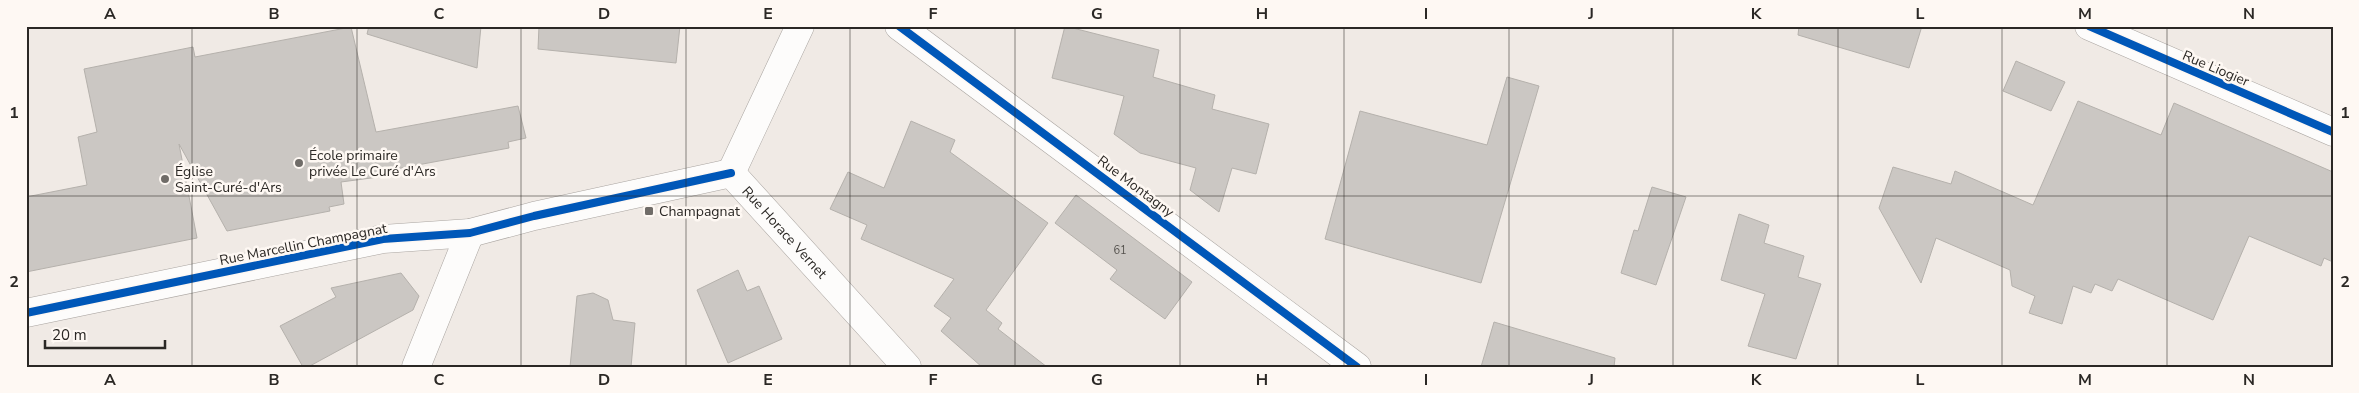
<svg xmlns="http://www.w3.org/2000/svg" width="2359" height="393" viewBox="0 0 2359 393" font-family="'Nunito Sans',sans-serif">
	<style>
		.building { fill: #cbc7c3; stroke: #b5b1ac }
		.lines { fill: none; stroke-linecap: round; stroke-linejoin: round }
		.street-casing { stroke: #aaa5a1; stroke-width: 29 }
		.secondary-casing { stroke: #aaa5a1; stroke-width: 29 }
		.street { stroke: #fdfcfb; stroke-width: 28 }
		.secondary { stroke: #fdfcfb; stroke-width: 28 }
		.cycleway-casing { stroke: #fef8f3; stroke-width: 11 }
		.cycleway { stroke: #0057b8; stroke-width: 8 }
		.grid { fill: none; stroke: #2b2825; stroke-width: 1; stroke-opacity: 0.55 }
		.poi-dot { fill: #706c68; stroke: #fef8f3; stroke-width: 2 }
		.labels { text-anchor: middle; stroke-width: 5; stroke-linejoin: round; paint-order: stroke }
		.number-label { font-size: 11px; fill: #53504c }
		.street-label { font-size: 14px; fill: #2b2825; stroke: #fef8f3 }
		.poi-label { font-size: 14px; fill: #2b2825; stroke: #fef8f3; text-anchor: start }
		.neatline { fill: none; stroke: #2b2825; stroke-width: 2 }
		.grid-label { font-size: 16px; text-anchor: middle; font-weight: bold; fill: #2b2825 }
	</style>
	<rect width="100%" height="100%" fill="#f0eae5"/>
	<path class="building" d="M369,26h112l-4,42 -110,-34z
		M539,26h141l-4,37 -138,-14z
		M1065,26l94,24 -6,27 62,18 -3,14 57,15 -13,50 -24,-6 -13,44 -29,-22 6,-22 -56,-15 -26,-19 10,-38 -72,-18z
		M1799,26h123l-13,42 -111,-33z
		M351,27l25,105 142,-26 8,32 -18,4 1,6 -124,23 1,5 -45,6 3,22 -15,3 1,4 -103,20 -48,-87 18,94 -171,34v-75l61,-12 -9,-48 19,-5 -13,-63 109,-22 2,10z
		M2016,61l49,21 -14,29 -48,-20z
		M1507,77l32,9 -58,197 -156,-44 35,-128 127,34z
		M2078,101l83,34 13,-32 159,69v90l-9,-4 -3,8 -72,-30 -36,84 -95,-41 -6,12 -17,-7 -4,9 -18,-7 -11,38 -33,-11 6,-17 -23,-10 -2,-16 -74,-32 -15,45 -42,-75 14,-41 58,17 4,-13 78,34z
		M911,121l44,19 -5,12 98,71 -62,87 16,13 -4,6 49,38h-65l-41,-36 10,-13 -17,-12 20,-27 -93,-40 6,-14 -37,-16 18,-37 36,16z
		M1652,187l34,10 -30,88 -35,-12 13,-43 4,1z
		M1076,195l116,87 -27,37 -55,-40 7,-9 -62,-47z
		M1739,214l30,11 -5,18 40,13 -6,21 23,7 -25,75 -48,-13 17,-52 -44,-14z
		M738,270l9,21 12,-5 23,53 -54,24 -31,-73z
		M401,273l18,23 -6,14 -105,57h-5l-23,-41 56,-29 -5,-9z
		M593,293l15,7 5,20 22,3 -4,44h-61l7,-71z
		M1494,322l121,36 -1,9h-133z"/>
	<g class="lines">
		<defs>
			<g id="street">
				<path d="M899,26l458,341"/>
				<path id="s1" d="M731,173l176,194"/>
				<path d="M731,173l69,-147"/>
				<path d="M26,313l357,-74 87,-6 64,-17 197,-43"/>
				<path d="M416,367l54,-134"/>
			</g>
			<path id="secondary" d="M2089,26l244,106"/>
		</defs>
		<use href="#street" class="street-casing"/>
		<use href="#secondary" class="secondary-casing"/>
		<use href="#street" class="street"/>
		<use href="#secondary" class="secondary"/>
		<defs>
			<path id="cycleway" d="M899,26l458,341
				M2089,26l244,106
				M26,313l357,-74 87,-6 64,-17 197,-43"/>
		</defs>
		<use href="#cycleway" class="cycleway-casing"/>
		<use href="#cycleway" class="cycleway"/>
	</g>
	<path class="grid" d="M192,26v341M357,26v341M521,26v341M686,26v341M850,26v341M1015,26v341M1180,26v341M1344,26v341M1509,26v341M1673,26v341M1838,26v341M2002,26v341M2167,26v341M26,196h2307"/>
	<g class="poi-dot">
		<circle cx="299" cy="163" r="5"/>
		<circle cx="165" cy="179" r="5"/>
		<rect x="644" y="206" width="10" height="10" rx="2.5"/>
	</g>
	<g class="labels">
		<g class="number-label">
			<text x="1120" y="254">61</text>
		</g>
		<g class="street-label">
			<text transform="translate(2216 68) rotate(23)" y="5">Rue Liogier</text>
			<text transform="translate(1136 186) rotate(37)" y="5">Rue Montagny</text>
			<text dy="5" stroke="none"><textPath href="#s1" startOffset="80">Rue Horace Vernet</textPath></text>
			<text transform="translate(303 244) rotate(-11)" y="5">Rue Marcellin Champagnat</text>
		</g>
		<g class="poi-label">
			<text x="309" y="160">École primaire<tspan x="309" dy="16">privée Le Curé d'Ars</tspan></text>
			<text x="175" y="176">Église<tspan x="175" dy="16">Saint-Curé-d'Ars</tspan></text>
			<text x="659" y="216">Champagnat</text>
		</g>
	</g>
	<rect width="2359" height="393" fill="none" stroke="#fef8f3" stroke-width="55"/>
	<path d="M45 340v8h120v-8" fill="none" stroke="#2b2825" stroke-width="2.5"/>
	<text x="52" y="340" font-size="15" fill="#2b2825" stroke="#fef8f3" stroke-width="4" paint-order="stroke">20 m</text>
	<rect x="28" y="28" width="2304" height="338" class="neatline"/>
	<g class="grid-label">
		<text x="110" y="19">A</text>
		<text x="274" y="19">B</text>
		<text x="439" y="19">C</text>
		<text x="604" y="19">D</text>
		<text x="768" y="19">E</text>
		<text x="933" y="19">F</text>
		<text x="1097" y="19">G</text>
		<text x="1262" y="19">H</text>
		<text x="1426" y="19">I</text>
		<text x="1591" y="19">J</text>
		<text x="1756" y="19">K</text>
		<text x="1920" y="19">L</text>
		<text x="2085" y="19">M</text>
		<text x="2249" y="19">N</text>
		<text x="14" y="118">1</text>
		<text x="2345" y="118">1</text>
		<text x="14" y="287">2</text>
		<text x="2345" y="287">2</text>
		<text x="110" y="385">A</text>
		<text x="274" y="385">B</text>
		<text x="439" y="385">C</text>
		<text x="604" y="385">D</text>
		<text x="768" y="385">E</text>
		<text x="933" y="385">F</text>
		<text x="1097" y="385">G</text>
		<text x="1262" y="385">H</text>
		<text x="1426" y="385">I</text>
		<text x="1591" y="385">J</text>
		<text x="1756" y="385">K</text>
		<text x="1920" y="385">L</text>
		<text x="2085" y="385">M</text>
		<text x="2249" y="385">N</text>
	</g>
</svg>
